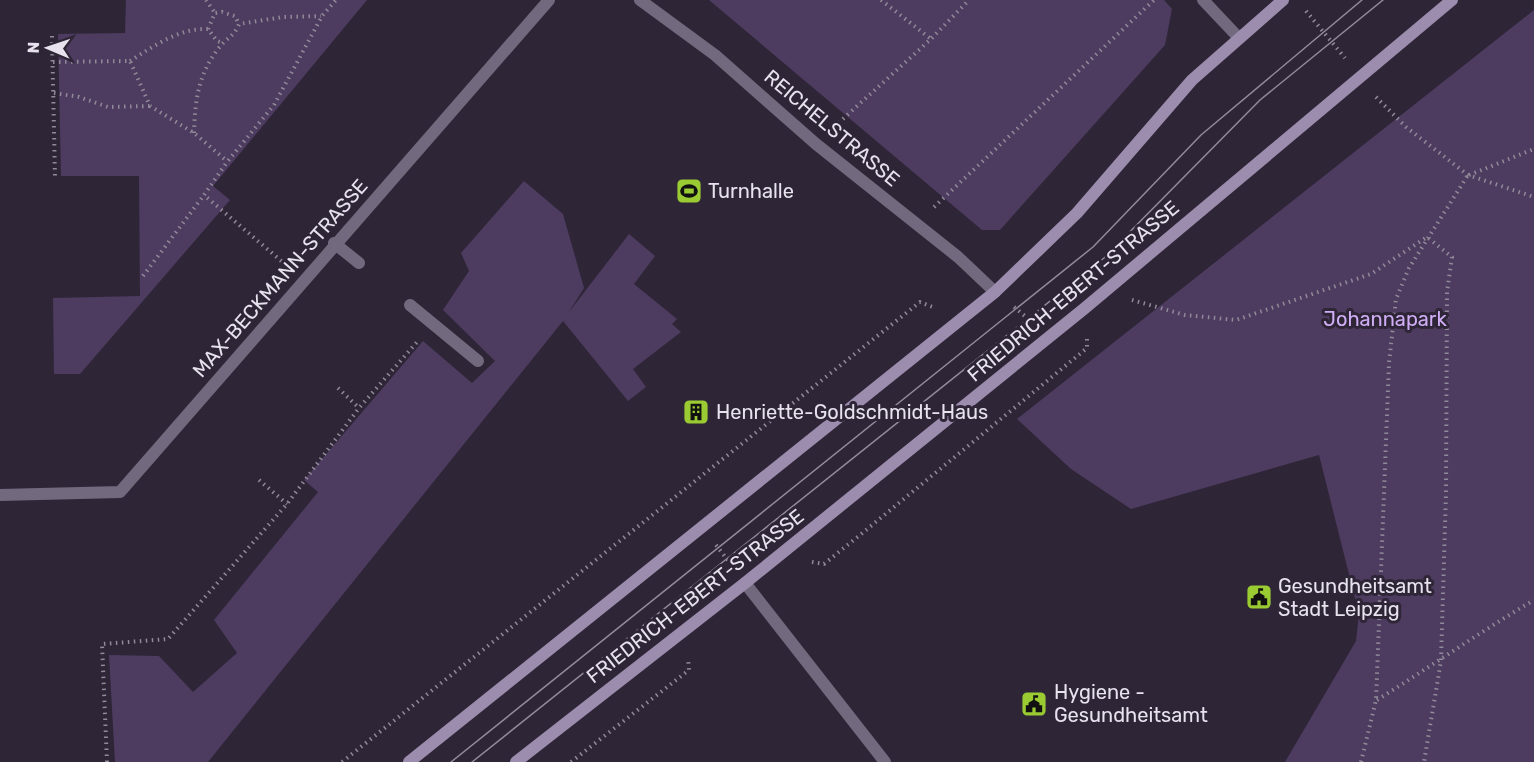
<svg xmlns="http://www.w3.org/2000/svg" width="1534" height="762" viewBox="0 0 1534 762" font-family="Rubik,sans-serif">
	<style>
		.green { fill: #4d3b60 }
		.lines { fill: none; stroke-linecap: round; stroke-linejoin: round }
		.path { stroke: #918a98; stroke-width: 4; stroke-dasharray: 1.5 4.5; stroke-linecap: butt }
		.service { stroke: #73697e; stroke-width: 12 }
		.minor { stroke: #73697e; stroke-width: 12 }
		.secondary { stroke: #9c8dae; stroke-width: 12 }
		.tram { stroke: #928b9a; stroke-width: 1.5 }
		.labels { text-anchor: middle; stroke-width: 6; stroke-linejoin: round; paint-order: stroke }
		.street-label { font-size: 20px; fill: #e8e2ee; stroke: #2e2637 }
		.poi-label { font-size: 20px; fill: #e8e2ee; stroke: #2e2637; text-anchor: start }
		.park-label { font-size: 20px; fill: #d0aef6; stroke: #2e2637 }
	</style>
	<rect width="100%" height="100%" fill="#2e2637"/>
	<path class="green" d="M126,0h241l-154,186 17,14 -150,174h-26l-1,-76 87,-2 -1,-120h-78l-3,-142 67,-1z
		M709,0h455l8,9 -7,36 -165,185h-18z
		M1534,10v752h-249l71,-121 3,-27 -40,-159 -188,54 -60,-40 -54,-50z
		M524,181l39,33 21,74 -15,24 60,-78 26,22 -21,28 43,35 -5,5 9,8 -48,37 13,18 -18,14 -65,-80 -355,441h-93l-6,-107 50,1 34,36 44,-39 -23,-33 104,-128 -14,-12 119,-139 49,42 23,-22 -52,-51 26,-39 -8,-18z"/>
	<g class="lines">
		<path class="path" d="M206,0l9,13
			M881,0l50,39
			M1306,11l39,47
			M208,29l7,-16 7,-1 13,4 4,8
			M52,36l3,142
			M130,61c24,-15 49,-33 78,-32l9,12 6,2
			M53,62l77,-1 20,45 44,27 33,28
			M54,93l25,4 29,10 42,-1
			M1376,97l30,30 62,48 66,22
			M834,127l97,-88 38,-39
			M194,133c1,-32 4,-58 24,-84 8,-11 16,-12 21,-25l44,-7 38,-1
			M1469,175l65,-26
			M934,207l220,-207
			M286,265l-82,-70 23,-33 47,-57 48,-89 14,-16
			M143,276l61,-81
			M1132,300l53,15 51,5 135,-46 56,-37 25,20 -5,35 -1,200 -5,169 -17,101
			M1014,307l17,14
			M338,388l21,20
			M259,480l28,24
			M716,545l14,18
			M812,562l12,2 36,-29 227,-187v-9
			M1377,700c53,-33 103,-68 157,-100
			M107,762l-5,-118 66,-5 119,-135 72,-96 58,-66
			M342,762l578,-460 15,6
			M571,762l118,-92 -1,-12
			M1361,762l15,-62 13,-337 7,-64 13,-31 59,-93"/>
		<path class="service" d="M334,243l25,20
			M410,305l68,56"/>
		<path class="minor" d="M640,0l75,55 101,89 142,113 37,35
			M1203,0l35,37
			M0,495l120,-3 429,-492
			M745,583l140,179"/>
		<path class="secondary" d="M409,762l586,-470 82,-79 115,-133 91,-80
			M516,762l229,-179 340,-275 367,-308"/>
		<path class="tram" d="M451,762l642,-515 108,-112 161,-135
			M472,762l632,-504 156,-158 123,-100"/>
	</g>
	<defs>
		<symbol id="stadium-square" viewBox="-11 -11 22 22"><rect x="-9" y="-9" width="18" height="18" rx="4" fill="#9bcb32" stroke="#2e2637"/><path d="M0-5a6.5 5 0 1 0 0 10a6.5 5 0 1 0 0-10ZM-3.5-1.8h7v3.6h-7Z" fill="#111"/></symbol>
		<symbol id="building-square" viewBox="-11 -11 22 22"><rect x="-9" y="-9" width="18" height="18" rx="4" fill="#9bcb32" stroke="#2e2637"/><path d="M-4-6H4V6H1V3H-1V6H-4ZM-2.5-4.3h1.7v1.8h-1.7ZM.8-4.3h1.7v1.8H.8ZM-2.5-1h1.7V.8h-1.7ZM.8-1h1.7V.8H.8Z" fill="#111"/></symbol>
		<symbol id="civic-square" viewBox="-11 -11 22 22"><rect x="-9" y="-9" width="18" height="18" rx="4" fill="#9bcb32" stroke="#2e2637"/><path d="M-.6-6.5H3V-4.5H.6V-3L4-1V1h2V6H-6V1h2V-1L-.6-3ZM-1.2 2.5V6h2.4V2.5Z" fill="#111"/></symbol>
	</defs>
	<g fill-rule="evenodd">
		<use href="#stadium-square" x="674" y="176" width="30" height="30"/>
		<use href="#building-square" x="681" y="397" width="30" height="30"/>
		<use href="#civic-square" x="1244" y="582" width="30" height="30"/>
		<use href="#civic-square" x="1019" y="689" width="30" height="30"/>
	</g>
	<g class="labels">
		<g class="street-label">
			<text transform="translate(832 128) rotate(40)" y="7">REICHELSTRASSE</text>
			<text transform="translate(280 278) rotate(-49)" y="7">MAX-BECKMANN-STRASSE</text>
			<text transform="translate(1073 291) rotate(-40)" y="7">FRIEDRICH-EBERT-STRASSE</text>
			<text transform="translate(695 596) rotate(-38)" y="7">FRIEDRICH-EBERT-STRASSE</text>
		</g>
		<g class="poi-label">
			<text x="708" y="198">Turnhalle</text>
			<text x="716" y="419">Henriette-Goldschmidt-Haus</text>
			<text x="1278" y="593">Gesundheitsamt<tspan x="1278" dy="23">Stadt Leipzig</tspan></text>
			<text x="1054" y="699">Hygiene -<tspan x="1054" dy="23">Gesundheitsamt</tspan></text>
		</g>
		<g class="park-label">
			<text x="1385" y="326">Johannapark</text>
		</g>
	</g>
	<g transform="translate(48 48) rotate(272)" stroke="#2e2637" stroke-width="4.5" paint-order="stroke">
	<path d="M0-4.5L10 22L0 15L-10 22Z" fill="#e8e2ee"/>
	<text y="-9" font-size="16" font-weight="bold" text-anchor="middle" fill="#e8e2ee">N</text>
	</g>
</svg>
